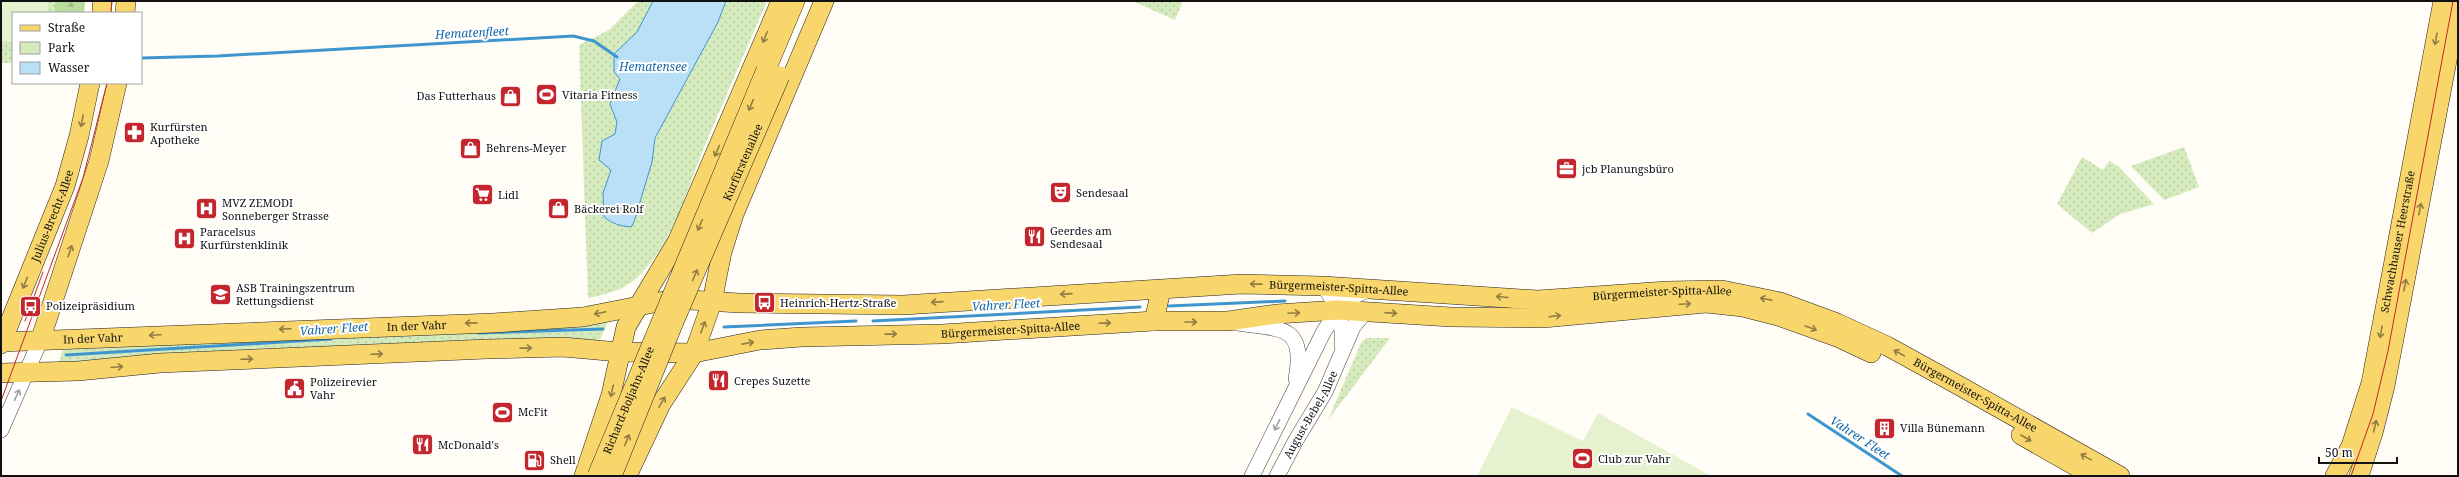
<svg xmlns="http://www.w3.org/2000/svg" width="2459" height="477" viewBox="0 0 2459 477" font-family="'Noto Serif',serif">
	<style>
		.green { fill: url(#green-dots) }
		.forest { fill: url(#forest-firs) }
		.pitch { fill: #e6f2cf }
		.water { fill: #b9e0f7; stroke: #3f96cf }
		.lines { fill: none; stroke-linecap: round; stroke-linejoin: round }
		.stream { stroke: #3f96cf; stroke-width: 3 }
		.minor-casing { stroke: #444; stroke-width: 16 }
		.major-casing { stroke: #222; stroke-width: 20 }
		.minor { stroke: #fff; stroke-width: 15 }
		.major { stroke: #f9d66b; stroke-width: 19 }
		.tram { stroke: #c4262e; stroke-width: 1 }
		.major-bridge-casing { stroke: #222; stroke-width: 20; stroke-linecap: butt }
		.major-bridge { stroke: #f9d66b; stroke-width: 19 }
		.oneway { stroke: #917d42 }
		.oneway2 { stroke: #a0a0a0 }
		.labels { text-anchor: middle; stroke-width: 4; stroke-linejoin: round; paint-order: stroke }
		.poi-label { font-size: 11px; fill: #111; stroke: #fff; text-anchor: start }
		.street-label { font-size: 11px; fill: #111; stroke: #fff }
		.water-label { font-size: 12px; font-style: italic; fill: #1768a6; stroke: #fff }
	</style>
	<defs>
		<pattern id="green-dots" width="8" height="8" patternUnits="userSpaceOnUse"><rect width="8" height="8" fill="#d5ebbd"/><path d="M2 2h.1M6 6h.1" fill="none" stroke="#b6c8a1" stroke-width="1.8" stroke-linecap="round"/></pattern>
		<pattern id="forest-firs" width="22" height="20" patternUnits="userSpaceOnUse"><rect width="22" height="20" fill="#b9dc9c"/><path d="M5 1l3.5 6h-7zM16 11l3.5 6h-7z" fill="#9ebc85"/></pattern>
	</defs>
	<rect width="100%" height="100%" fill="#fffdf5"/>
	<path class="green" d="M1,1h54v12h-42v50h-12z
		M638,1h129c-20,46 -40,93 -60,139 -19,46 -32,99 -67,135 -14,14 -34,20 -52,23l-9,-253 30,-15z
		M1132,1h51l-8,19z
		M2184,147l15,40 -35,13 -33,-34z
		M2082,157l21,13 6,-9 9,5 36,38 -34,10 -28,19 -35,-29z
		M609,319l-10,23 -542,25 7,-20z
		M1366,338h24l-62,82 33,-77z"/>
	<path class="forest" d="M55,1h30l-1,12h-29z"/>
	<path class="pitch" d="M1,1h47v12h-35v29h-12z
		M1512,407l71,34 15,-28 113,63h-234z"/>
	<path class="water" d="M653,1h73l-8,21 -63,116 -3,24 -18,60 -3,5c-11,-1 -18,-3 -27,-10l-1,-24 8,-23 -12,-10 3,-19 13,-7 2,-12 -7,-18 10,-25 -6,-7v-18l23,-22z"/>
	<g class="lines">
		<path class="stream" d="M141,58l77,-2 355,-20 21,5 23,16
			M1169,306l116,-5
			M873,321l267,-14
			M724,327l132,-6
			M479,333l124,-4
			M66,355l265,-16
			M1808,414l94,62"/>
		<defs>
			<g id="minor">
				<path d="M1323,286c16,20 20,33 19,59"/>
				<path d="M1238,323c43,7 68,1 58,56"/>
				<path d="M1,430l39,-89"/>
				<path d="M1252,476l72,-145 21,-31 23,-10"/>
				<path id="s1" d="M1277,476l19,-36 29,-48 28,-65 13,-16"/>
			</g>
			<g id="major">
				<path d="M102,13v-12"/>
				<path d="M125,13l1,-12"/>
				<path d="M766,70l29,-69"/>
				<path d="M1154,321l7,-31"/>
				<path d="M40,341l59,-180 18,-78"/>
				<path id="s2" d="M1,342l492,-19 90,-6 91,-18 65,4 164,2 339,-21 81,2 215,14 129,-9 55,-1 58,12 57,21 50,23 71,39 162,91"/>
				<path id="s3" d="M1,344l64,-158 14,-50 11,-53"/>
				<path id="s4" d="M1,373l77,-2 82,-8 327,-14 76,-2 56,5 75,1 66,-13 42,-3 140,-3 212,-13h74l49,-7 61,-4 113,7 92,1 163,-15 37,4 35,9 59,21 34,16"/>
				<path d="M2021,435l72,41"/>
				<path d="M584,476l27,-81 15,-68 52,-87 103,-239"/>
				<path d="M627,476l34,-72 33,-51 18,-51 10,-50 12,-38 90,-213"/>
				<path id="s5" d="M2335,476l16,-30 20,-63 72,-382"/>
				<path d="M2359,476l14,-43 12,-47 73,-383"/>
			</g>
		</defs>
		<use href="#minor" class="minor-casing"/>
		<use href="#major" class="major-casing"/>
		<use href="#minor" class="minor"/>
		<use href="#major" class="major"/>
		<path class="tram" d="M111,13l1,-12
			M25,321l18,-49
			M1,401l82,-223 24,-95
			M2351,476l22,-62 15,-63 65,-350"/>
		<defs>
			<g id="major-bridge">
				<path id="s6" d="M597,476l169,-406"/>
				<path id="s7" d="M612,476l61,-152 107,-248"/>
			</g>
		</defs>
		<use href="#major-bridge" class="major-bridge-casing"/>
		<use href="#major-bridge" class="major-bridge"/>
	</g>
	<defs><path id="oneway-shaft" d="M-6 0H5M1.5-3L5.5 0L1.5 3" fill="none" stroke-width="1.6" stroke-linecap="round" stroke-linejoin="round"/></defs>
	<g class="oneway">
		<use href="#oneway-shaft" transform="translate(765 37) rotate(113)"/>
		<use href="#oneway-shaft" transform="translate(2436 39) rotate(100)"/>
		<use href="#oneway-shaft" transform="translate(751 105) rotate(113)"/>
		<use href="#oneway-shaft" transform="translate(82 121) rotate(101)"/>
		<use href="#oneway-shaft" transform="translate(717 151) rotate(113)"/>
		<use href="#oneway-shaft" transform="translate(2420 209) rotate(-79)"/>
		<use href="#oneway-shaft" transform="translate(700 225) rotate(113)"/>
		<use href="#oneway-shaft" transform="translate(70 251) rotate(-72)"/>
		<use href="#oneway-shaft" transform="translate(695 275) rotate(-66)"/>
		<use href="#oneway-shaft" transform="translate(25 283) rotate(112)"/>
		<use href="#oneway-shaft" transform="translate(1256 284) rotate(-179)"/>
		<use href="#oneway-shaft" transform="translate(2405 285) rotate(-79)"/>
		<use href="#oneway-shaft" transform="translate(1066 294) rotate(176)"/>
		<use href="#oneway-shaft" transform="translate(1502 297) rotate(-175)"/>
		<use href="#oneway-shaft" transform="translate(1766 299) rotate(-168)"/>
		<use href="#oneway-shaft" transform="translate(937 302) rotate(176)"/>
		<use href="#oneway-shaft" transform="translate(1685 304) rotate(-3)"/>
		<use href="#oneway-shaft" transform="translate(600 313) rotate(168)"/>
		<use href="#oneway-shaft" transform="translate(1294 313) rotate(-3)"/>
		<use href="#oneway-shaft" transform="translate(1391 313) rotate(4)"/>
		<use href="#oneway-shaft" transform="translate(1555 316) rotate(-7)"/>
		<use href="#oneway-shaft" transform="translate(1191 322)"/>
		<use href="#oneway-shaft" transform="translate(471 323) rotate(179)"/>
		<use href="#oneway-shaft" transform="translate(1105 323) rotate(-2)"/>
		<use href="#oneway-shaft" transform="translate(703 327) rotate(-70)"/>
		<use href="#oneway-shaft" transform="translate(1811 328) rotate(20)"/>
		<use href="#oneway-shaft" transform="translate(285 329) rotate(178)"/>
		<use href="#oneway-shaft" transform="translate(2381 332) rotate(101)"/>
		<use href="#oneway-shaft" transform="translate(891 334) rotate(-1)"/>
		<use href="#oneway-shaft" transform="translate(155 335) rotate(177)"/>
		<use href="#oneway-shaft" transform="translate(748 343) rotate(-11)"/>
		<use href="#oneway-shaft" transform="translate(526 348) rotate(-1)"/>
		<use href="#oneway-shaft" transform="translate(1899 353) rotate(-152)"/>
		<use href="#oneway-shaft" transform="translate(377 354) rotate(-2)"/>
		<use href="#oneway-shaft" transform="translate(247 359) rotate(-2)"/>
		<use href="#oneway-shaft" transform="translate(117 367) rotate(-5)"/>
		<use href="#oneway-shaft" transform="translate(612 391) rotate(103)"/>
		<use href="#oneway-shaft" transform="translate(662 402) rotate(-60)"/>
		<use href="#oneway-shaft" transform="translate(2375 426) rotate(-76)"/>
		<use href="#oneway-shaft" transform="translate(2026 438) rotate(30)"/>
		<use href="#oneway-shaft" transform="translate(627 440) rotate(-68)"/>
		<use href="#oneway-shaft" transform="translate(2086 457) rotate(-151)"/>
	</g>
	<g class="oneway2">
		<use href="#oneway-shaft" transform="translate(17 395) rotate(-65)"/>
		<use href="#oneway-shaft" transform="translate(1277 425) rotate(116)"/>
	</g>
	<defs>
		<symbol id="stadium-square" viewBox="-11 -11 22 22"><rect x="-9" y="-9" width="18" height="18" rx="4" fill="#c4262e" stroke="#fff"/><path d="M0-5a6.5 5 0 1 0 0 10a6.5 5 0 1 0 0-10ZM-3.5-1.8h7v3.6h-7Z" fill="#fff"/></symbol>
		<symbol id="shop-square" viewBox="-11 -11 22 22"><rect x="-9" y="-9" width="18" height="18" rx="4" fill="#c4262e" stroke="#fff"/><path d="M-5-2.5h2.3a2.7 3.5 0 0 1 5.4 0H5L5.5 6h-11ZM-1.5-2.5h3a1.5 2.3 0 0 0-3 0Z" fill="#fff"/></symbol>
		<symbol id="pharmacy-square" viewBox="-11 -11 22 22"><rect x="-9" y="-9" width="18" height="18" rx="4" fill="#c4262e" stroke="#fff"/><path d="M-2-6h4v4h4v4h-4v4h-4v-4h-4v-4h4Z" fill="#fff"/></symbol>
		<symbol id="office-square" viewBox="-11 -11 22 22"><rect x="-9" y="-9" width="18" height="18" rx="4" fill="#c4262e" stroke="#fff"/><path d="M-6-3h4V-5.5h4V-3h4V5H-6ZM-1-4.5V-3h2v-1.5ZM-6 0V1H6V0Z" fill="#fff"/></symbol>
		<symbol id="theatre-square" viewBox="-11 -11 22 22"><rect x="-9" y="-9" width="18" height="18" rx="4" fill="#c4262e" stroke="#fff"/><path d="M-5-5.5Q0-4 5-5.5V0Q5 5 0 6Q-5 5-5 0ZM-3.3-2.5H-1v1.5H-3.3ZM1-2.5H3.3v1.5H1ZM-2.8 1Q0 5.5 2.8 1Z" fill="#fff"/></symbol>
		<symbol id="supermarket-square" viewBox="-11 -11 22 22"><rect x="-9" y="-9" width="18" height="18" rx="4" fill="#c4262e" stroke="#fff"/><path d="M-6-5.5h2.5l.6 2H6L4.5 2H-2.5L-4.4-4H-6ZM-1.5 3.2a1.3 1.3 0 1 0 .1 0ZM3 3.2a1.3 1.3 0 1 0 .1 0Z" fill="#fff"/></symbol>
		<symbol id="hospital-square" viewBox="-11 -11 22 22"><rect x="-9" y="-9" width="18" height="18" rx="4" fill="#c4262e" stroke="#fff"/><path d="M-5-5h3v3.5h4V-5h3V5h-3V1.5h-4V5h-3Z" fill="#fff"/></symbol>
		<symbol id="restaurant-square" viewBox="-11 -11 22 22"><rect x="-9" y="-9" width="18" height="18" rx="4" fill="#c4262e" stroke="#fff"/><path d="M-5-6h1v4h1v-4h1v4h1v-4h1v5L-1.5 .5V6h-2V.5L-5-1ZM5-6V6H3V1.5H1.5Q1.5-4 5-6Z" fill="#fff"/></symbol>
		<symbol id="school-square" viewBox="-11 -11 22 22"><rect x="-9" y="-9" width="18" height="18" rx="4" fill="#c4262e" stroke="#fff"/><path d="M0-5L7-2L0 1L-7-2ZM-4 1L0 2.5L4 1V4Q0 6-4 4Z" fill="#fff"/></symbol>
		<symbol id="bus-square" viewBox="-11 -11 22 22"><rect x="-9" y="-9" width="18" height="18" rx="4" fill="#c4262e" stroke="#fff"/><path d="M-5-6H5V4H4V6H2V4H-2V6H-4V4H-5ZM-3.5-4V0h7V-4ZM-3.5 1.2v1.5H-2V1.2ZM2 1.2v1.5H3.5V1.2Z" fill="#fff"/></symbol>
		<symbol id="civic-square" viewBox="-11 -11 22 22"><rect x="-9" y="-9" width="18" height="18" rx="4" fill="#c4262e" stroke="#fff"/><path d="M-.6-6.5H3V-4.5H.6V-3L4-1V1h2V6H-6V1h2V-1L-.6-3ZM-1.2 2.5V6h2.4V2.5Z" fill="#fff"/></symbol>
		<symbol id="building-square" viewBox="-11 -11 22 22"><rect x="-9" y="-9" width="18" height="18" rx="4" fill="#c4262e" stroke="#fff"/><path d="M-4-6H4V6H1V3H-1V6H-4ZM-2.5-4.3h1.7v1.8h-1.7ZM.8-4.3h1.7v1.8H.8ZM-2.5-1h1.7V.8h-1.7ZM.8-1h1.7V.8H.8Z" fill="#fff"/></symbol>
		<symbol id="fuel-square" viewBox="-11 -11 22 22"><rect x="-9" y="-9" width="18" height="18" rx="4" fill="#c4262e" stroke="#fff"/><path d="M-5.5-6h7V0h2V4h1.3V-2.5L3-4.5l.8-.8L6-3V5H2.5V1h-1V6h-7ZM-4.2-4.7v3.2H.2V-4.7Z" fill="#fff"/></symbol>
	</defs>
	<g fill-rule="evenodd">
		<use href="#stadium-square" x="534" y="82" width="25" height="25"/>
		<use href="#shop-square" x="498" y="84" width="25" height="25"/>
		<use href="#pharmacy-square" x="122" y="120" width="25" height="25"/>
		<use href="#shop-square" x="458" y="136" width="25" height="25"/>
		<use href="#office-square" x="1554" y="156" width="25" height="25"/>
		<use href="#theatre-square" x="1048" y="180" width="25" height="25"/>
		<use href="#supermarket-square" x="470" y="182" width="25" height="25"/>
		<use href="#hospital-square" x="194" y="196" width="25" height="25"/>
		<use href="#shop-square" x="546" y="196" width="25" height="25"/>
		<use href="#restaurant-square" x="1022" y="224" width="25" height="25"/>
		<use href="#hospital-square" x="172" y="226" width="25" height="25"/>
		<use href="#school-square" x="208" y="282" width="25" height="25"/>
		<use href="#bus-square" x="752" y="290" width="25" height="25"/>
		<use href="#bus-square" x="18" y="294" width="25" height="25"/>
		<use href="#restaurant-square" x="706" y="368" width="25" height="25"/>
		<use href="#civic-square" x="282" y="376" width="25" height="25"/>
		<use href="#stadium-square" x="490" y="400" width="25" height="25"/>
		<use href="#building-square" x="1872" y="416" width="25" height="25"/>
		<use href="#restaurant-square" x="410" y="432" width="25" height="25"/>
		<use href="#stadium-square" x="1570" y="446" width="25" height="25"/>
		<use href="#fuel-square" x="522" y="448" width="25" height="25"/>
	</g>
	<g class="labels">
		<g class="poi-label">
			<text x="562" y="99">Vitaria Fitness</text>
			<text x="496" y="100" text-anchor="end">Das Futterhaus</text>
			<text x="150" y="131">Kurfürsten<tspan x="150" dy="13">Apotheke</tspan></text>
			<text x="486" y="152">Behrens-Meyer</text>
			<text x="1582" y="173">jcb Planungsbüro</text>
			<text x="1076" y="197">Sendesaal</text>
			<text x="498" y="199">Lidl</text>
			<text x="222" y="207">MVZ ZEMODI<tspan x="222" dy="13">Sonneberger Strasse</tspan></text>
			<text x="574" y="213">Bäckerei Rolf</text>
			<text x="1050" y="235">Geerdes am<tspan x="1050" dy="13">Sendesaal</tspan></text>
			<text x="200" y="236">Paracelsus<tspan x="200" dy="13">Kurfürstenklinik</tspan></text>
			<text x="236" y="292">ASB Trainingszentrum<tspan x="236" dy="13">Rettungsdienst</tspan></text>
			<text x="780" y="307">Heinrich-Hertz-Straße</text>
			<text x="46" y="310">Polizeipräsidium</text>
			<text x="734" y="385">Crepes Suzette</text>
			<text x="310" y="386">Polizeirevier<tspan x="310" dy="13">Vahr</tspan></text>
			<text x="518" y="416">McFit</text>
			<text x="1900" y="432">Villa Bünemann</text>
			<text x="438" y="449">McDonald's</text>
			<text x="1598" y="463">Club zur Vahr</text>
			<text x="550" y="464">Shell</text>
		</g>
		<g class="street-label">
			<text dy="4" stroke="none"><textPath href="#s7" startOffset="340">Kurfürstenallee</textPath></text>
			<text dy="4" stroke="none"><textPath href="#s3" startOffset="138">Julius-Brecht-Allee</textPath></text>
			<text dy="4" stroke="none"><textPath href="#s5" startOffset="244">Schwachhauser Heerstraße</textPath></text>
			<text dy="4" stroke="none"><textPath href="#s2" startOffset="1341">Bürgermeister-Spitta-Allee</textPath></text>
			<text dy="4" stroke="none"><textPath href="#s2" startOffset="1665">Bürgermeister-Spitta-Allee</textPath></text>
			<text dy="4" stroke="none"><textPath href="#s2" startOffset="416">In der Vahr</textPath></text>
			<text dy="4" stroke="none"><textPath href="#s4" startOffset="1012">Bürgermeister-Spitta-Allee</textPath></text>
			<text dy="4" stroke="none"><textPath href="#s2" startOffset="92">In der Vahr</textPath></text>
			<text dy="4" stroke="none"><textPath href="#s2" startOffset="2001">Bürgermeister-Spitta-Allee</textPath></text>
			<text dy="4" stroke="none"><textPath href="#s6" startOffset="82">Richard-Boljahn-Allee</textPath></text>
			<text dy="4" stroke="none"><textPath href="#s1" startOffset="70">August-Bebel-Allee</textPath></text>
		</g>
		<g class="water-label">
			<text transform="translate(472 33) rotate(-3)" y="4">Hematenfleet</text>
			<text x="653" y="71">Hematensee</text>
			<text transform="translate(1006 305) rotate(-3)" y="4">Vahrer Fleet</text>
			<text transform="translate(334 329) rotate(-4)" y="4">Vahrer Fleet</text>
			<text transform="translate(1860 438) rotate(33)" y="4">Vahrer Fleet</text>
		</g>
	</g>
	<rect width="2459" height="477" fill="none" stroke="#111111" stroke-width="4"/>
	<rect x="12" y="12" width="130" height="72" fill="#ffffff" stroke="#a0a0a0"/>
	<rect x="20" y="25" width="20" height="6" fill="#f9d66b" stroke="#a0a0a0"/>
	<text x="48" y="32" font-size="12" fill="#111111">Straße</text>
	<rect x="20" y="42" width="20" height="12" fill="#d5ebbd" stroke="#a0a0a0"/>
	<text x="48" y="52" font-size="12" fill="#111111">Park</text>
	<rect x="20" y="62" width="20" height="12" fill="#b9e0f7" stroke="#a0a0a0"/>
	<text x="48" y="72" font-size="12" fill="#111111">Wasser</text>
	<path d="M2319 457v6h78v-6" fill="none" stroke="#111111" stroke-width="2"/>
	<text x="2325" y="457" font-size="12" fill="#111111" stroke="#ffffff" stroke-width="3" paint-order="stroke">50 m</text>
</svg>
